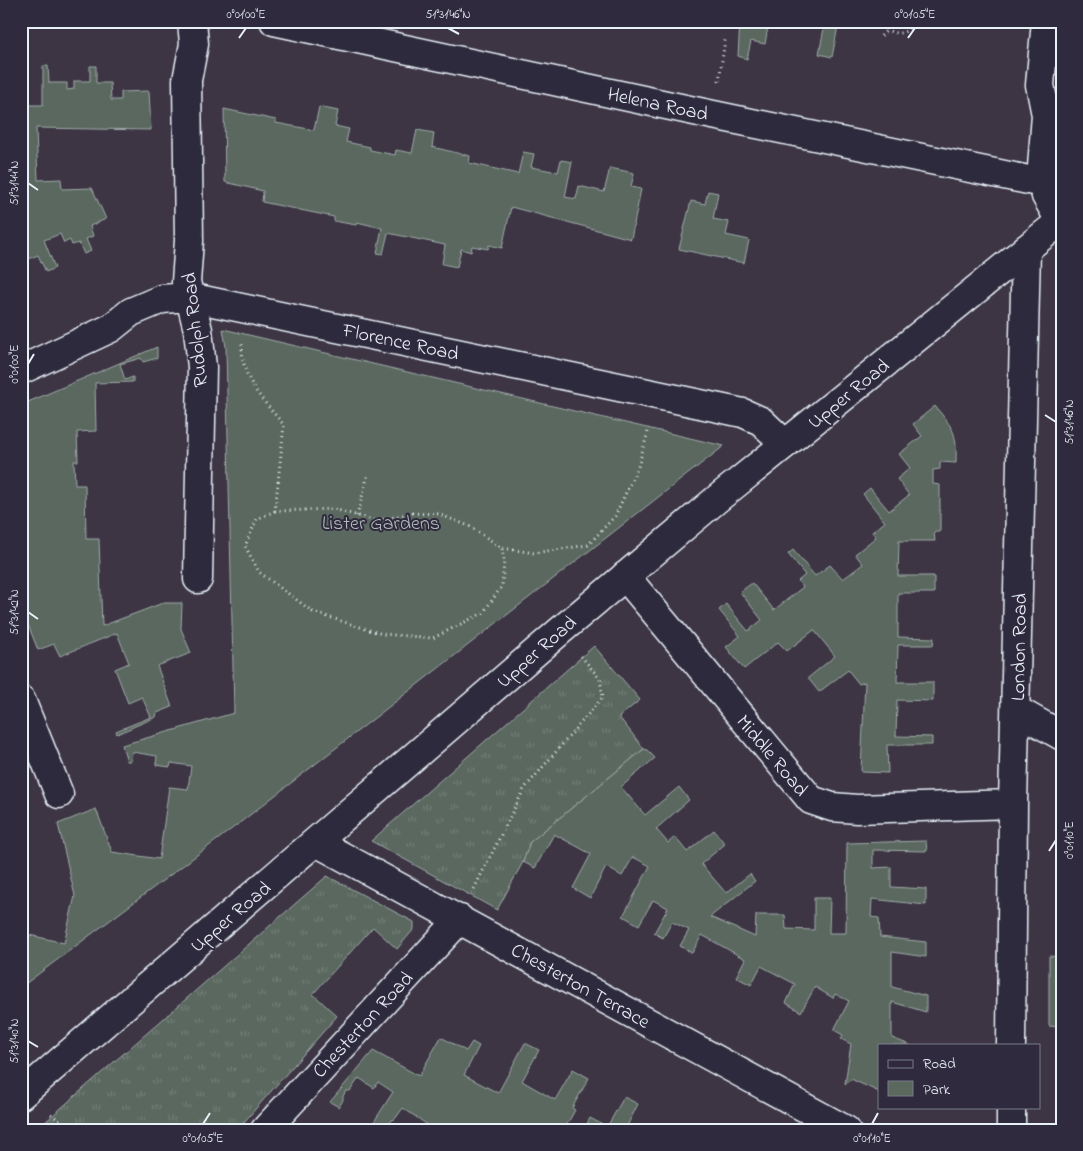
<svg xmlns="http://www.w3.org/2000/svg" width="1083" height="1151" viewBox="0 0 1083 1151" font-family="'Indie Flower',sans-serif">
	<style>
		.grass { fill: url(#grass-tufts); stroke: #a1acab }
		.green { fill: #5a685e; stroke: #a1acab }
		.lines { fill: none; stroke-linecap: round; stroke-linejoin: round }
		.minor-casing { stroke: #e8f1f8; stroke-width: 31 }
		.tertiary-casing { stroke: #e8f1f8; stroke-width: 31 }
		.path { stroke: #e8f1f8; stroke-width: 3; stroke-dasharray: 1 4; stroke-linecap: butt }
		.minor { stroke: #2f2a3d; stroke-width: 28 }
		.tertiary { stroke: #2f2a3d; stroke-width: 28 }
		.ticks { fill: none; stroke: #e8f1f8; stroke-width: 2 }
		.labels { text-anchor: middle; stroke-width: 4; stroke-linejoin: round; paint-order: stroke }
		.street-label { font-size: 20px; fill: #e8f1f8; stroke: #2f2a3d }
		.park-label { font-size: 20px; fill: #afbaba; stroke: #2f2a3d }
		.neatline { fill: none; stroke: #e8f1f8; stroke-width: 2 }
		.ticks-label { font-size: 12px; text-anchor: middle; fill: #e8f1f8 }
	</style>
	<defs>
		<pattern id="grass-tufts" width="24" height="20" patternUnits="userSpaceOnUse" patternTransform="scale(1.25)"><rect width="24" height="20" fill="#5a685e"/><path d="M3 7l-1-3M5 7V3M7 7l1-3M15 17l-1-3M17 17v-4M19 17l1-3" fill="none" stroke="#727e76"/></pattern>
	</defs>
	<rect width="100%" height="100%" fill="#3d3544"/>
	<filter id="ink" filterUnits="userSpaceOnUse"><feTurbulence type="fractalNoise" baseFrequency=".02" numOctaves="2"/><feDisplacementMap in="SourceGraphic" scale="10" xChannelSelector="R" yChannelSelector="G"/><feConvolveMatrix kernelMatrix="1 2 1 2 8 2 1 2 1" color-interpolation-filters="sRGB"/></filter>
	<g filter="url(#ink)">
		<path class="grass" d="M594,646l46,54 -21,17 25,32 -114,93 -7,20 -26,48 -126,-69z
			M327,876l87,46v7l-17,20 -24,-22 -60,67 24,22 -100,114h-201z"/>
		<path class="green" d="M740,21h29l-4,23 -14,-3 -4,18 -9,-3z
			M789,21h50l-7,36 -13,-3 5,-26z
			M43,66h5l1,17h18v7l7,-1v-8h16v-15h6v17h14l1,17h10v-8l28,-1 2,39 -115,-2 2,52 23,-1 1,10 30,-1 14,31 -16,7 3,10 -7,3 5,12 -7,3 -5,-11 -7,2 -2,-5 -6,3 -4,-9 -16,6 11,28 -9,4 -8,-17 -17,7v-174h3l1,17h18z
			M319,107l19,4 -3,15 14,3 -3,13 24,5v3l25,5 1,-5 16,3 5,-23 17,3 -2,14 38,9 -1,7 49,11 5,-22 11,2 -3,13 27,5 3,-12 11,2 -7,35 11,2 3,-13 25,6 6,-24 24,5 -3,14 10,2 -10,50 -120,-32 -9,41 -13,-3 -1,4 -16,-3 -1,6 -10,-3 -4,18 -15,-3 3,-19 -57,-12 -5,21 -6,-1 5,-25 -25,-6 -1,3 -22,-4v-4l-72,-15 1,-11 -38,-9 -1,-73 52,11v3l38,7z
			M708,191l10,2 -5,26 16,3 -3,13 23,5 -5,23 -65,-14 12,-48 14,3z
			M223,329l501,117 -487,379 -216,162v-54l43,10 11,-47 -17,-72 38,-15 16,43 47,7 10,-72 19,2 3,-23 -20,-3 -1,4 -14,-2 1,-9 -25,-4 -1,9h-4l-5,-16 112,-32 -8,-366z
			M157,347v11l-14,4 -2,-4 -21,6 5,16 8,-3v5l-38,1 1,48 -19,1 1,29h-4l1,24h10l1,54h13l3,87 61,-23h19l-1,26 10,24 -34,13 15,41 -15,6 -1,4 -39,17 -1,-3 35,-14 -9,-20 -14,6 -13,-34 14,-6 -12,-30 -57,23 -6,-12 -16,6 -17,-43v-202z
			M935,406c19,24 22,25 21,57l-16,-1v7l-7,1v14l7,1v47h-6l1,9h-36l-1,35h36v17h-36v44l36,1 -1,7h-35l-1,37h36v19l-36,-1 -1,36 36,1v8h-45l1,28 -27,-1 4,-90 -6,2 -11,-14 -29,22 -11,-14 27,-22 -21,-26 -27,21 -9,-9 -34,27 -18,-22 14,-11 -21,-26 7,-6 22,27 14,-11 -22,-28 12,-9 22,27 29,-23 -5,-6 7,-6 -17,-21 5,-4 22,26 15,-11 13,14 20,-15 -8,-10 21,-17 -4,-5 13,-10 -22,-28 7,-6 19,23 20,-16 -12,-16 13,-11 -11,-14 23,-18 -9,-12z
			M644,749l3,1 8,8 -34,29 24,28 34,-28 10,13 -33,29 12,14 7,-6 12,15 27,-22 11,14 -24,20 25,29 24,-19 5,7 -45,36 45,20 1,-22h29l1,14 28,1v-32h16l-1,35h17l1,-90 79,-2 1,10 -54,-1v18l18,-1v20l35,2v16l-54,-6 -1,18 8,1 1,19 46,5v15l-34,-5v35l34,9v16l-34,-10v36l18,7h-31v47l-28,-13 -6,5 6,-40 -10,-5 2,-4 -9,-5 15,-29 -14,-7 -2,4 -18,-11 -14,25 -15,-9 9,-19 -34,-18 -10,19 -15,-8 9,-18 -43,-24 -10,18 -12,-7 9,-16 -17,-8 -9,16 -9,-5 14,-25 -15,-8 -14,25 -16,-9 27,-50 -17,-9 -11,19 -16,-9 -16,31 -17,-10 18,-34 -37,-20 -19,34 -12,-6 7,-20z
			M1049,956l13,1v3h-2l2,22v45l-13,-1z
			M441,1037l25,14 6,-9 7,4 -15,29 34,18 27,-50 14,7 -17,31 33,19 18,-31 16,9 -17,30 3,2 -10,18 4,2h-134l-32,-22 -8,11 -3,1 -4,6v4h-15l-3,-2 23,-36 -15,-10 -4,6 -15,-10 -9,13h-4l-3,5v4l-4,7 -9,-5 43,-51 46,25z
			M624,1097l14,7 -13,26h-41l6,-12 17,9z"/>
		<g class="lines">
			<defs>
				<path id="minor" d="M192,21l2,23 -7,36 2,161 -3,41 12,48 4,37 -4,212
					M274,21l439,94 330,68
					M1046,21l-6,64 6,30 -4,52 1,16 3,13 14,25
					M21,370l90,-42 20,-16 31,-13 27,-2 554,116 18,8 24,23
					M625,576l186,224 21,7 25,2 156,-5
					M21,700l38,94
					M1016,710l46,26
					M316,842l530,288
					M1011,1045l2,-241 13,-555
					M265,1130l195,-211
					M1011,1130v-23"/>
				<path id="tertiary" d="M21,1095l539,-464 157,-132 345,-279"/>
			</defs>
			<use href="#minor" class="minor-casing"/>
			<use href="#tertiary" class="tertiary-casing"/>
			<path class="path" d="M879,21c8,14 28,18 35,0
				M881,36l5,-5
				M719,81l6,-41
				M242,344c-1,36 20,55 42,81l-9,86 59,-2 42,12 36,-8 26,1 31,12 33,22 32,5 54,-8 27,-29 23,-49 11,-39
				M275,511l-18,8 -12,27 14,26 54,40 69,22 51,4 50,-25 19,-27 2,-25 -2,-13
				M357,516l11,-42
				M474,889l50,-100 79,-92 -3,-18 -19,-23
				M51,1114l16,12 85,4"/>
			<use href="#minor" class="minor"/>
			<use href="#tertiary" class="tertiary"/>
		</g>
	</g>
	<path class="ticks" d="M448,28l11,6M239,38l7,-10M908,38l7,-10M28,183l10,7M28,364l6,-10M1045,415l11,7M28,612l10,7M1049,851l7,-11M28,1041l10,6M203,1124l7,-11M872,1124l6,-11"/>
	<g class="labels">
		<g class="street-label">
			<text transform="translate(658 103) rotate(12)" y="7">Helena Road</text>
			<text transform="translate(194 330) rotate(-96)" y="7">Rudolph Road</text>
			<text transform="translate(401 341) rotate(12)" y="7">Florence Road</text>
			<text transform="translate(848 393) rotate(-39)" y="7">Upper Road</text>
			<text transform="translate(1018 647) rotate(-89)" y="7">London Road</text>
			<text transform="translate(536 651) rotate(-41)" y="7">Upper Road</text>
			<text transform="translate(773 755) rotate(50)" y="7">Middle Road</text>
			<text transform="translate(230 916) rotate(-40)" y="7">Upper Road</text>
			<text transform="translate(581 985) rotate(29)" y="7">Chesterton Terrace</text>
			<text transform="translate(362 1024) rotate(-47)" y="7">Chesterton Road</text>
		</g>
		<g class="park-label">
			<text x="381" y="529">Lister Gardens</text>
		</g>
	</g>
	<rect width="1083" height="1151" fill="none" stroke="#2f2a3d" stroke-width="55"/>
	<rect x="878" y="1044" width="162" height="65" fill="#2f2a3d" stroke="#797a88"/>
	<rect x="888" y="1060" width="25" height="8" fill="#2f2a3d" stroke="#797a88"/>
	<text x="923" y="1068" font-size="15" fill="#e8f1f8">Road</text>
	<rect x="888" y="1081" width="25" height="15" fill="#5a685e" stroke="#797a88"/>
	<text x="923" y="1094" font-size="15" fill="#e8f1f8">Park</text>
	<rect x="28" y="28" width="1028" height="1096" class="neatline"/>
	<g class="ticks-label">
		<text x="246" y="18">0°01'00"E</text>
		<text x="448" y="18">51°31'46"N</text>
		<text x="915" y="18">0°01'05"E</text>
		<text transform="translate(14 183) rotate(-90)" y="4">51°31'44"N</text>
		<text transform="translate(14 364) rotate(-90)" y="4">0°01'00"E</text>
		<text transform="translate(1069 422) rotate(-90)" y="4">51°31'46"N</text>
		<text transform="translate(14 612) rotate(-90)" y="4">51°31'42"N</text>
		<text transform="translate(1069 840) rotate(-90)" y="4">0°01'10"E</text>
		<text transform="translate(14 1041) rotate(-90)" y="4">51°31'40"N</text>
		<text x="203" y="1142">0°01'05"E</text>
		<text x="872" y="1142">0°01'10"E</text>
	</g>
</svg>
